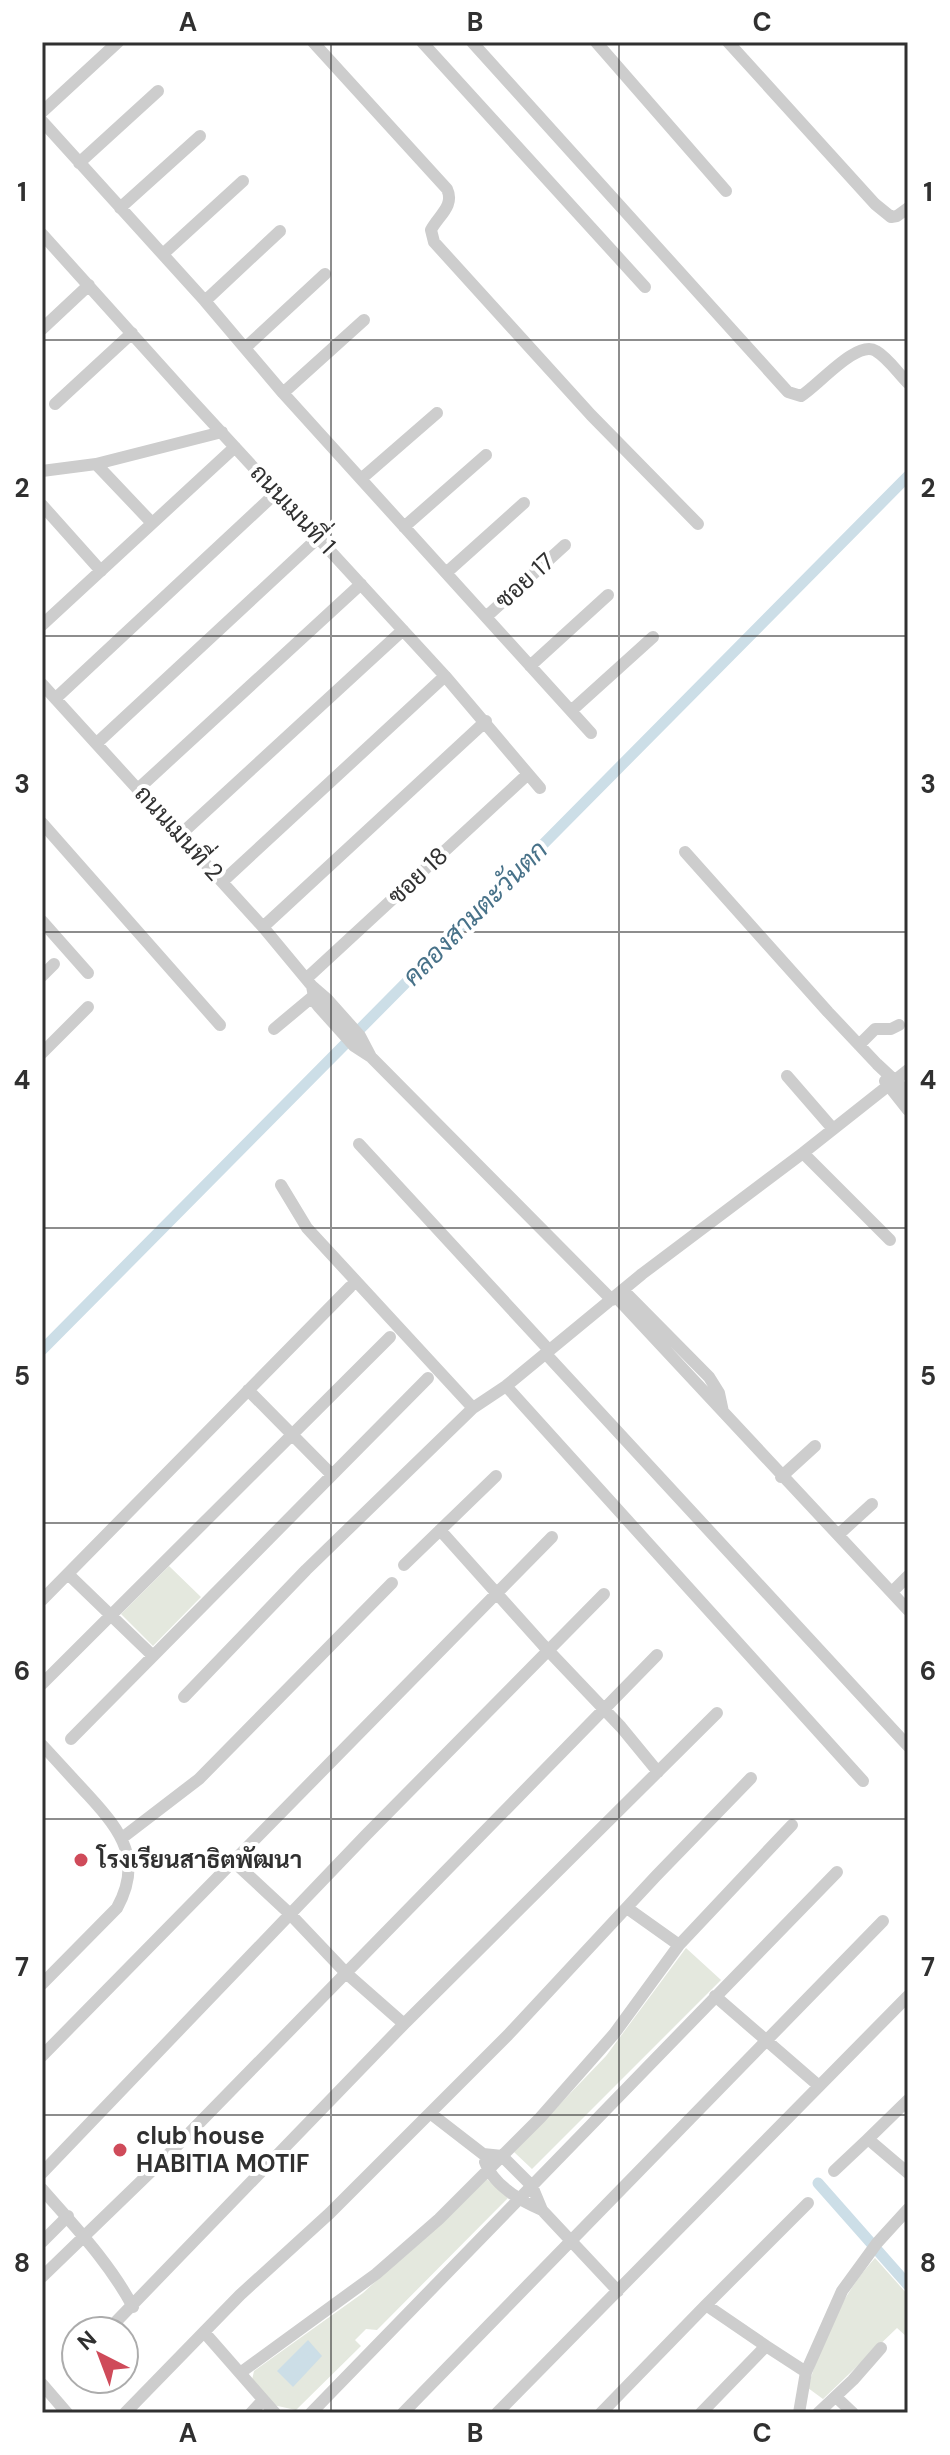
<svg xmlns="http://www.w3.org/2000/svg" width="950" height="2455" viewBox="0 0 950 2455" font-family="'DM Sans',Sarabun,sans-serif">
	<style>
		.green { fill: #e4e8de }
		.water { fill: #ccdee7 }
		.lines { fill: none; stroke-linecap: round; stroke-linejoin: round }
		.canal { stroke: #ccdee7; stroke-width: 11 }
		.minor { stroke: #cdcdcd; stroke-width: 12 }
		.grid { fill: none; stroke: #303030; stroke-width: 2; stroke-opacity: 0.55 }
		.poi-dot { fill: #cf4b5a; stroke: #fff; stroke-width: 3 }
		.labels { text-anchor: middle; stroke-width: 8; stroke-linejoin: round; paint-order: stroke }
		.street-label { font-size: 24px; fill: #303030; stroke: #fff }
		.poi-label { font-size: 24px; font-weight: bold; fill: #303030; stroke: #fff; text-anchor: start }
		.water-label { font-size: 26px; font-style: italic; fill: #487289; stroke: #fff }
		.neatline { fill: none; stroke: #303030; stroke-width: 3 }
		.grid-label { font-size: 26px; text-anchor: middle; font-weight: bold; fill: #303030 }
	</style>
	<rect width="100%" height="100%" fill="#fff"/>
	<path class="green" d="M169,1566l32,31 -48,49 -32,-32z
		M686,1948l35,32 -189,189 -18,-17 92,-96z
		M487,2179l21,19 -131,132 -11,-1 -11,11 6,6 -65,64 -23,-5 -21,-25 2,-9 109,-78z
		M875,2258l33,37v43l-11,-10 -74,71 -15,-11c13,-47 34,-94 67,-130z"/>
	<path class="water" d="M308,2340l14,16 -29,31 -16,-16z"/>
	<g class="lines">
		<path class="canal" d="M42,1350l866,-874
			M818,2183l90,102"/>
		<path class="minor" d="M313,42l134,147c8,17 -9,27 -16,41l3,12 157,173 107,109
			M422,42l223,245
			M472,42l316,350 13,4c17,-10 56,-57 75,-45 12,7 22,22 32,32
			M596,42l130,149
			M728,42l147,162 16,13 6,-1 11,-8
			M42,112l76,-70
			M42,121l163,180 78,92 308,340
			M79,163l79,-72
			M120,208l80,-72
			M42,234l144,160 259,282 95,112
			M163,254l80,-73
			M205,301l75,-70
			M42,329l47,-44
			M245,348l80,-74
			M283,393l81,-73
			M55,404l77,-71
			M96,464l126,-32
			M42,471l54,-7 56,59
			M361,479l76,-66
			M42,505l59,66
			M404,527l82,-72
			M446,573l78,-70
			M486,617l79,-72
			M42,625l193,-178
			M530,666l78,-71
			M42,684l221,243 49,59 15,13 33,37 11,21
			M56,698l221,-206
			M571,711l82,-74
			M97,743l222,-206
			M138,789l223,-205
			M42,823l178,202
			M180,835l223,-205
			M685,852l143,160 49,52 31,29
			M222,882l223,-206
			M42,921l46,52
			M263,927l223,-206
			M42,976l12,-12
			M307,978l221,-204
			M312,986l3,16 4,5 35,39 17,11 241,243
			M274,1029l43,-36
			M859,1045l16,-16h16l8,-4
			M42,1053l46,-46
			M787,1076l46,53
			M885,1081l23,29
			M359,1144l190,206
			M803,1153l87,87
			M281,1185l26,43 166,180
			M624,1291l85,86 10,16 4,19
			M616,1297l292,313
			M545,1353l363,393
			M506,1386l357,395
			M248,1390l84,85
			M781,1477l34,-31
			M440,1530l103,115 78,82 37,45
			M838,1535l34,-31
			M404,1565l92,-89
			M68,1574l85,82
			M892,1592l16,-16
			M42,1600l308,-313
			M42,1684l348,-347
			M184,1697l122,-127 167,-162 33,-22 136,-112 161,-121 105,-83
			M71,1739l357,-361
			M42,1745c16,17 31,34 47,51 33,36 54,65 28,112l-75,76
			M122,1838l77,-59 193,-196
			M233,1861l57,53 56,59 58,51
			M627,1908l52,37
			M715,1996l104,90
			M42,2056l510,-519
			M908,2100l-40,39 40,34
			M430,2113l53,41 19,2 30,30 10,24 76,81
			M485,2162c9,24 36,39 57,48
			M834,2171l34,-32
			M42,2173l324,-338 238,-241
			M42,2189c33,38 67,73 91,118
			M42,2242l26,-26
			M42,2277l122,-118 493,-504
			M706,2305l102,-102
			M107,2331l297,-307 313,-311
			M204,2332l71,81
			M72,2364l4,-3
			M806,2372l36,-81 35,-48 31,-34
			M240,2373l136,-99 63,-55 101,-101 74,-84 65,-89 113,-120
			M42,2384l25,29
			M836,2397l17,16
			M125,2413l115,-118 90,-82 178,-178 148,-159 95,-98
			M251,2413l11,-12
			M311,2413l526,-541
			M403,2413l480,-492
			M497,2413l411,-417
			M601,2413l105,-108 60,41
			M701,2413l65,-67 40,26 -7,41
			M818,2413l35,-33 28,-32"/>
	</g>
	<path class="grid" d="M331,42v2371M619,42v2371M42,340h866M42,636h866M42,932h866M42,1228h866M42,1523h866M42,1819h866M42,2115h866"/>
	<g class="poi-dot">
		<circle cx="81" cy="1860" r="8"/>
		<circle cx="120" cy="2150" r="8"/>
	</g>
	<g class="labels">
		<g class="street-label">
			<text transform="translate(293 509) rotate(47)" y="8">ถนนเมนที่ 1</text>
			<text transform="translate(525 581) rotate(-42)" y="8">ซอย 17</text>
			<text transform="translate(179 833) rotate(48)" y="8">ถนนเมนที่ 2</text>
			<text transform="translate(418 876) rotate(-43)" y="8">ซอย 18</text>
		</g>
		<g class="poi-label">
			<text x="97" y="1868">โรงเรียนสาธิตพัฒนา</text>
			<text x="136" y="2144">club house<tspan x="136" dy="28">HABITIA MOTIF</tspan></text>
		</g>
		<g class="water-label">
			<text transform="translate(475 913) rotate(-45)" y="9">คลองสามตะวันตก</text>
		</g>
	</g>
	<rect width="950" height="2455" fill="none" stroke="#ffffff" stroke-width="88"/>
	<g transform="translate(100 2355) rotate(318)"><circle r="38" fill="#ffffff" stroke="#acacac" stroke-width="2"/>
	<path d="M0-6L14 30L0 20L-14 30Z" fill="#cf4b5a"/>
	<text y="-12" font-size="22" font-weight="bold" text-anchor="middle" fill="#303030">N</text>
	</g>
	<rect x="44" y="44" width="862" height="2367" class="neatline"/>
	<g class="grid-label">
		<text x="188" y="31">A</text>
		<text x="475" y="31">B</text>
		<text x="762" y="31">C</text>
		<text x="22" y="201">1</text>
		<text x="928" y="201">1</text>
		<text x="22" y="497">2</text>
		<text x="928" y="497">2</text>
		<text x="22" y="793">3</text>
		<text x="928" y="793">3</text>
		<text x="22" y="1089">4</text>
		<text x="928" y="1089">4</text>
		<text x="22" y="1385">5</text>
		<text x="928" y="1385">5</text>
		<text x="22" y="1680">6</text>
		<text x="928" y="1680">6</text>
		<text x="22" y="1976">7</text>
		<text x="928" y="1976">7</text>
		<text x="22" y="2272">8</text>
		<text x="928" y="2272">8</text>
		<text x="188" y="2442">A</text>
		<text x="475" y="2442">B</text>
		<text x="762" y="2442">C</text>
	</g>
</svg>
